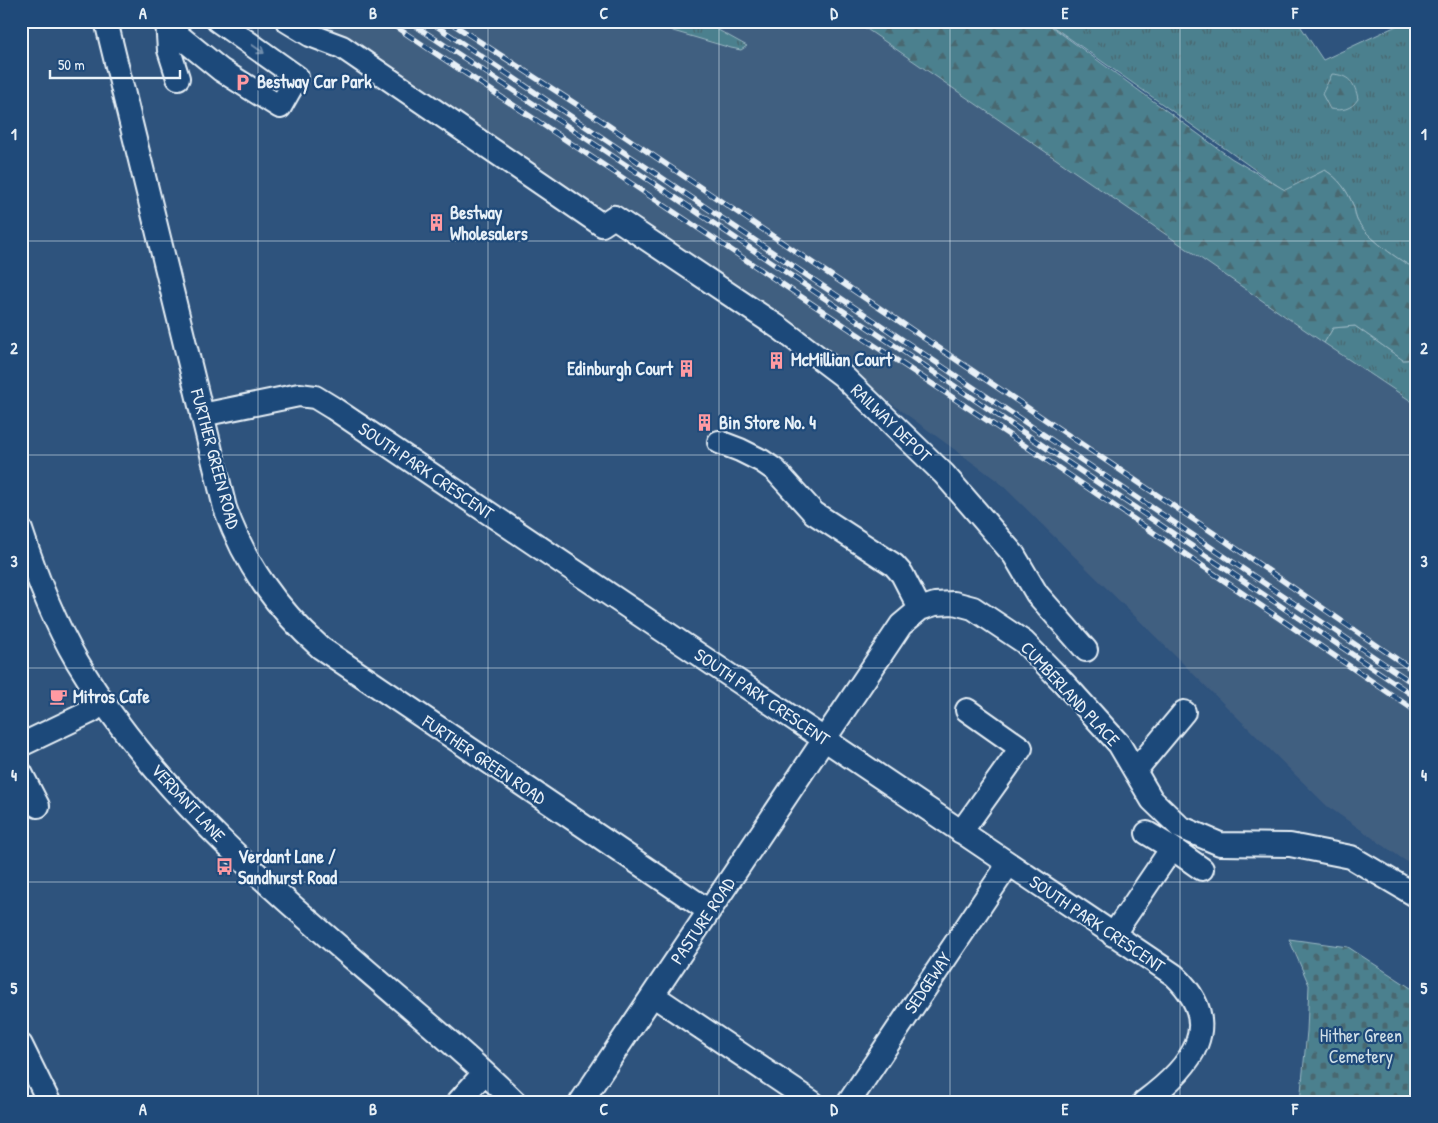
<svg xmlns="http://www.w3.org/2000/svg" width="1438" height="1123" viewBox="0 0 1438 1123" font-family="'Patrick Hand',sans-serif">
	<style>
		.built { fill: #405e80 }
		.grass { fill: url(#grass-tufts); stroke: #9ab8c3 }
		.forest { fill: url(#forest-firs); stroke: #9ab8c3 }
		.cemetery { fill: url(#cemetery-stones); stroke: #9ab8c3 }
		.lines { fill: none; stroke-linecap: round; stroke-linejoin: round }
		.minor-casing { stroke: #e8f1f8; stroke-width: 26 }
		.minor { stroke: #1f4a7a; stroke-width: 22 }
		.rail-casing { stroke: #e8f1f8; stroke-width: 5.5 }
		.rail { stroke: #1f4a7a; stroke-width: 4; stroke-dasharray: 11; stroke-linecap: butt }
		.oneway { stroke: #6f8dac }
		.grid { fill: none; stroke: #e8f1f8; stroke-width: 1; stroke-opacity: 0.55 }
		.labels { text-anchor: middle; stroke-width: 4.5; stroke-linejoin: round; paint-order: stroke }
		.poi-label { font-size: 18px; font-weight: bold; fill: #e8f1f8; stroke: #1f4a7a; text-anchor: start }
		.street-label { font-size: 18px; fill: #e8f1f8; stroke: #1f4a7a }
		.park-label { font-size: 18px; fill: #d1e0e8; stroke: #1f4a7a }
		.neatline { fill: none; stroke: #e8f1f8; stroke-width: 2 }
		.grid-label { font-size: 16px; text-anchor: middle; font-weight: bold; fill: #e8f1f8 }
	</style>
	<defs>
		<pattern id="grass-tufts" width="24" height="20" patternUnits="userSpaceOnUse" patternTransform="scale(1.25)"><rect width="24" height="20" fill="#4c808e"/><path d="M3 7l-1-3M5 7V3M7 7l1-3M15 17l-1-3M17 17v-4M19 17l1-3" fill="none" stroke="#49676f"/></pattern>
		<pattern id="forest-firs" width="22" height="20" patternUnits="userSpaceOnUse" patternTransform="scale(1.25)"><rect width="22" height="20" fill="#4c808e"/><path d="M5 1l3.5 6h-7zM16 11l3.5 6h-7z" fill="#49676f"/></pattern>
		<pattern id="cemetery-stones" width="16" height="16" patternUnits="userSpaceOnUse" patternTransform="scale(1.25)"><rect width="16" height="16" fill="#4c808e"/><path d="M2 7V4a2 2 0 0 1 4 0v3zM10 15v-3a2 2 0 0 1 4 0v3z" fill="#49676f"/></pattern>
	</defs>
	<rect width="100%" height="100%" fill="#2e537d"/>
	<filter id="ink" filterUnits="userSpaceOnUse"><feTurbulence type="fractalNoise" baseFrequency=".02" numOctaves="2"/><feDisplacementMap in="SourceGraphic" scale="10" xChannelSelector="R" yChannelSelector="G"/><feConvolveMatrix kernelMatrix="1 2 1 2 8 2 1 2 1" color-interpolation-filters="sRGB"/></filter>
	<g filter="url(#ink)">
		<path class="built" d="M312,21h543l562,384v464l-90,-63 -328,-324 -282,-206 -113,-60 -255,-178z"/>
		<path class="grass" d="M661,21h41l45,25 -6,4 -10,-2 -58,-17z
			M1045,21h252l26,39 84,-39h10v248c-16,-6 -53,-34 -60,-49 -2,-5 -2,-10 -4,-15 -6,-15 -14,-26 -28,-35l-40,21z
			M1355,326l48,34 14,-1 -4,19 4,7v20l-93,-62 9,-15z"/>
		<path class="forest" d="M855,21h189l187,137 54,32 40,-20c14,9 22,20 28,35 2,5 2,11 4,15 7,15 44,43 60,49v90l-14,1 -48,-34 -22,2 -9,15z
			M1332,74c17,1 23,9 26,25 -7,11 -16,12 -28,10l-8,-15z"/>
		<path class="cemetery" d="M1289,939l59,8 69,45v110h-117l7,-71 2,-46z"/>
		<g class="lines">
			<defs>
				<path id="minor" d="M106,21l119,487c20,56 51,100 96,140l388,263
					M167,21l2,29 9,28
					M287,21l23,14 32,12 260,178 12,-8 167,112 62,47 101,98 70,81 23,39 49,56
					M168,27l53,43 59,37 17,-30 -79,-56
					M202,415l97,-20 16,2 18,11 841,567c53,50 17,92 -30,127
					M719,442l21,8 22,11 13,9 39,43 80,52 8,9 18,35
					M21,530c15,46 32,90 56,131 80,136 206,237 323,338 39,33 79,67 115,103
					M21,745l71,-34 12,-9
					M1135,771l49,-59
					M21,773l17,33
					M961,832l60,-84 -54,-38
					M1147,833l25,15
					M1113,935l59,-87 30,21
					M654,996l158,106
					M21,1045l28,57
					M458,1102l26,-29
					M581,1102l320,-477 19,-16 15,-5 19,-1 19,5 51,34 39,40 56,62 33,56 28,27 40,17 70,1 61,12 66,39
					M849,1102l159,-237"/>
			</defs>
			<use href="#minor" class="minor-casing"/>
			<use href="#minor" class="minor"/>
			<defs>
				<path id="rail" d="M387,21l679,452 351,239
					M408,21l265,175 744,502
					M429,21l988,665
					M448,21l148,96 622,419 199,137"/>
			</defs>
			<use href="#rail" class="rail-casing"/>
			<use href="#rail" class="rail"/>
		</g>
		<defs><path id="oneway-shaft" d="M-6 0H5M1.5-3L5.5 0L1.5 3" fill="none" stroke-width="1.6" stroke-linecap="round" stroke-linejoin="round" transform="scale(1.25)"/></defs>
		<use class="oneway" href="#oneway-shaft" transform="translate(258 49) rotate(35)"/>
	</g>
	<path class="grid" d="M258,21v1081M488,21v1081M719,21v1081M950,21v1081M1180,21v1081M21,241h1396M21,455h1396M21,668h1396M21,882h1396"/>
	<defs>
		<symbol id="parking-bare" viewBox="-9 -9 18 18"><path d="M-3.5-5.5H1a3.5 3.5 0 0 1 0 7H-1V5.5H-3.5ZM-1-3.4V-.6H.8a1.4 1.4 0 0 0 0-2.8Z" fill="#ff9aa2" stroke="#1f4a7a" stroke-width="2.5" paint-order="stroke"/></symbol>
		<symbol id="building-bare" viewBox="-9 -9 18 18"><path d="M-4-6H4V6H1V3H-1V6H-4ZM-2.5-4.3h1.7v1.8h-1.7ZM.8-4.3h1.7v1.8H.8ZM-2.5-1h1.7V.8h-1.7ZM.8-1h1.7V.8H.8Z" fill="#ff9aa2" stroke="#1f4a7a" stroke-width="2.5" paint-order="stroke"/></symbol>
		<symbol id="cafe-bare" viewBox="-9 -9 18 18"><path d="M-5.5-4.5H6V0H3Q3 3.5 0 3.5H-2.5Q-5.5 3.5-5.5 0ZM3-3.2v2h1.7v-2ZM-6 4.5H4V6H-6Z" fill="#ff9aa2" stroke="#1f4a7a" stroke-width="2.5" paint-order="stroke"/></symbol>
		<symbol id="bus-bare" viewBox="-9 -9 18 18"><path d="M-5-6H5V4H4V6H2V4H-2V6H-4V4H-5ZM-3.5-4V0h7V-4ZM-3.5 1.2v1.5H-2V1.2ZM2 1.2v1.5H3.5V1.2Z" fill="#ff9aa2" stroke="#1f4a7a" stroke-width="2.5" paint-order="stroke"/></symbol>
	</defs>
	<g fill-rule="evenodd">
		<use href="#parking-bare" x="230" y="70" width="25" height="25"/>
		<use href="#building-bare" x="424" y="210" width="25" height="25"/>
		<use href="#building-bare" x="764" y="348" width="25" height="25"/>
		<use href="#building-bare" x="674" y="356" width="25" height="25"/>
		<use href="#building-bare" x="692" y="410" width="25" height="25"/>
		<use href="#cafe-bare" x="46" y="684" width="25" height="25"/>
		<use href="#bus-bare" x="212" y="854" width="25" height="25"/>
	</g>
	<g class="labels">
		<g class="poi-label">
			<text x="257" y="88">Bestway Car Park</text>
			<text x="450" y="219">Bestway<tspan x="450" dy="21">Wholesalers</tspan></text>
			<text x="791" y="366">McMillian Court</text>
			<text x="673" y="375" text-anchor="end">Edinburgh Court</text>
			<text x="719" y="429">Bin Store No. 4</text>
			<text x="73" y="703">Mitros Cafe</text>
			<text x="238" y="863">Verdant Lane /<tspan x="238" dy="21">Sandhurst Road</tspan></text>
		</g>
		<g class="street-label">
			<text transform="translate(891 423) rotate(44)" y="6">RAILWAY DEPOT</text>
			<text transform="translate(215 459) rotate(75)" y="6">FURTHER GREEN ROAD</text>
			<text transform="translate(426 471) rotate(34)" y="6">SOUTH PARK CRESCENT</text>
			<text transform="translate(1070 694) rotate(47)" y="6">CUMBERLAND PLACE</text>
			<text transform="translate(762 697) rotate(34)" y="6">SOUTH PARK CRESCENT</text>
			<text transform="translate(484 760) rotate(34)" y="6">FURTHER GREEN ROAD</text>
			<text transform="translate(188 803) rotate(47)" y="6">VERDANT LANE</text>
			<text transform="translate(703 921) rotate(-56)" y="6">PASTURE ROAD</text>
			<text transform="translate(1097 924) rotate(34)" y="6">SOUTH PARK CRESCENT</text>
			<text transform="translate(928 983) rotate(-56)" y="6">SEDGEWAY</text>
		</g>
		<g class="park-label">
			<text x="1361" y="1042">Hither Green<tspan x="1361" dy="21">Cemetery</tspan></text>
		</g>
	</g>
	<rect width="1438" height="1123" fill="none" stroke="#1f4a7a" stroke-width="55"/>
	<path d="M50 70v8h130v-8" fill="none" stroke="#e8f1f8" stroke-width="2.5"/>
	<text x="58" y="70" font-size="15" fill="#e8f1f8" stroke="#1f4a7a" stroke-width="4" paint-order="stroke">50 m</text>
	<rect x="28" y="28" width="1382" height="1068" class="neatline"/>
	<g class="grid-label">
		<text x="143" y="19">A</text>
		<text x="373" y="19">B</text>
		<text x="604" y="19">C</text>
		<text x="834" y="19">D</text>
		<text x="1065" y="19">E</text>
		<text x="1295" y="19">F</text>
		<text x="14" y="140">1</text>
		<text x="1424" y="140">1</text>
		<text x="14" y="354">2</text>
		<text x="1424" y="354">2</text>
		<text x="14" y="567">3</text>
		<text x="1424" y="567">3</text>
		<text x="14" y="781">4</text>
		<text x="1424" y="781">4</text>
		<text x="14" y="994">5</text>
		<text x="1424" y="994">5</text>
		<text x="143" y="1115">A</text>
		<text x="373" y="1115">B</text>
		<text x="604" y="1115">C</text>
		<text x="834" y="1115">D</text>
		<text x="1065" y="1115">E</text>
		<text x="1295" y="1115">F</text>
	</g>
</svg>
